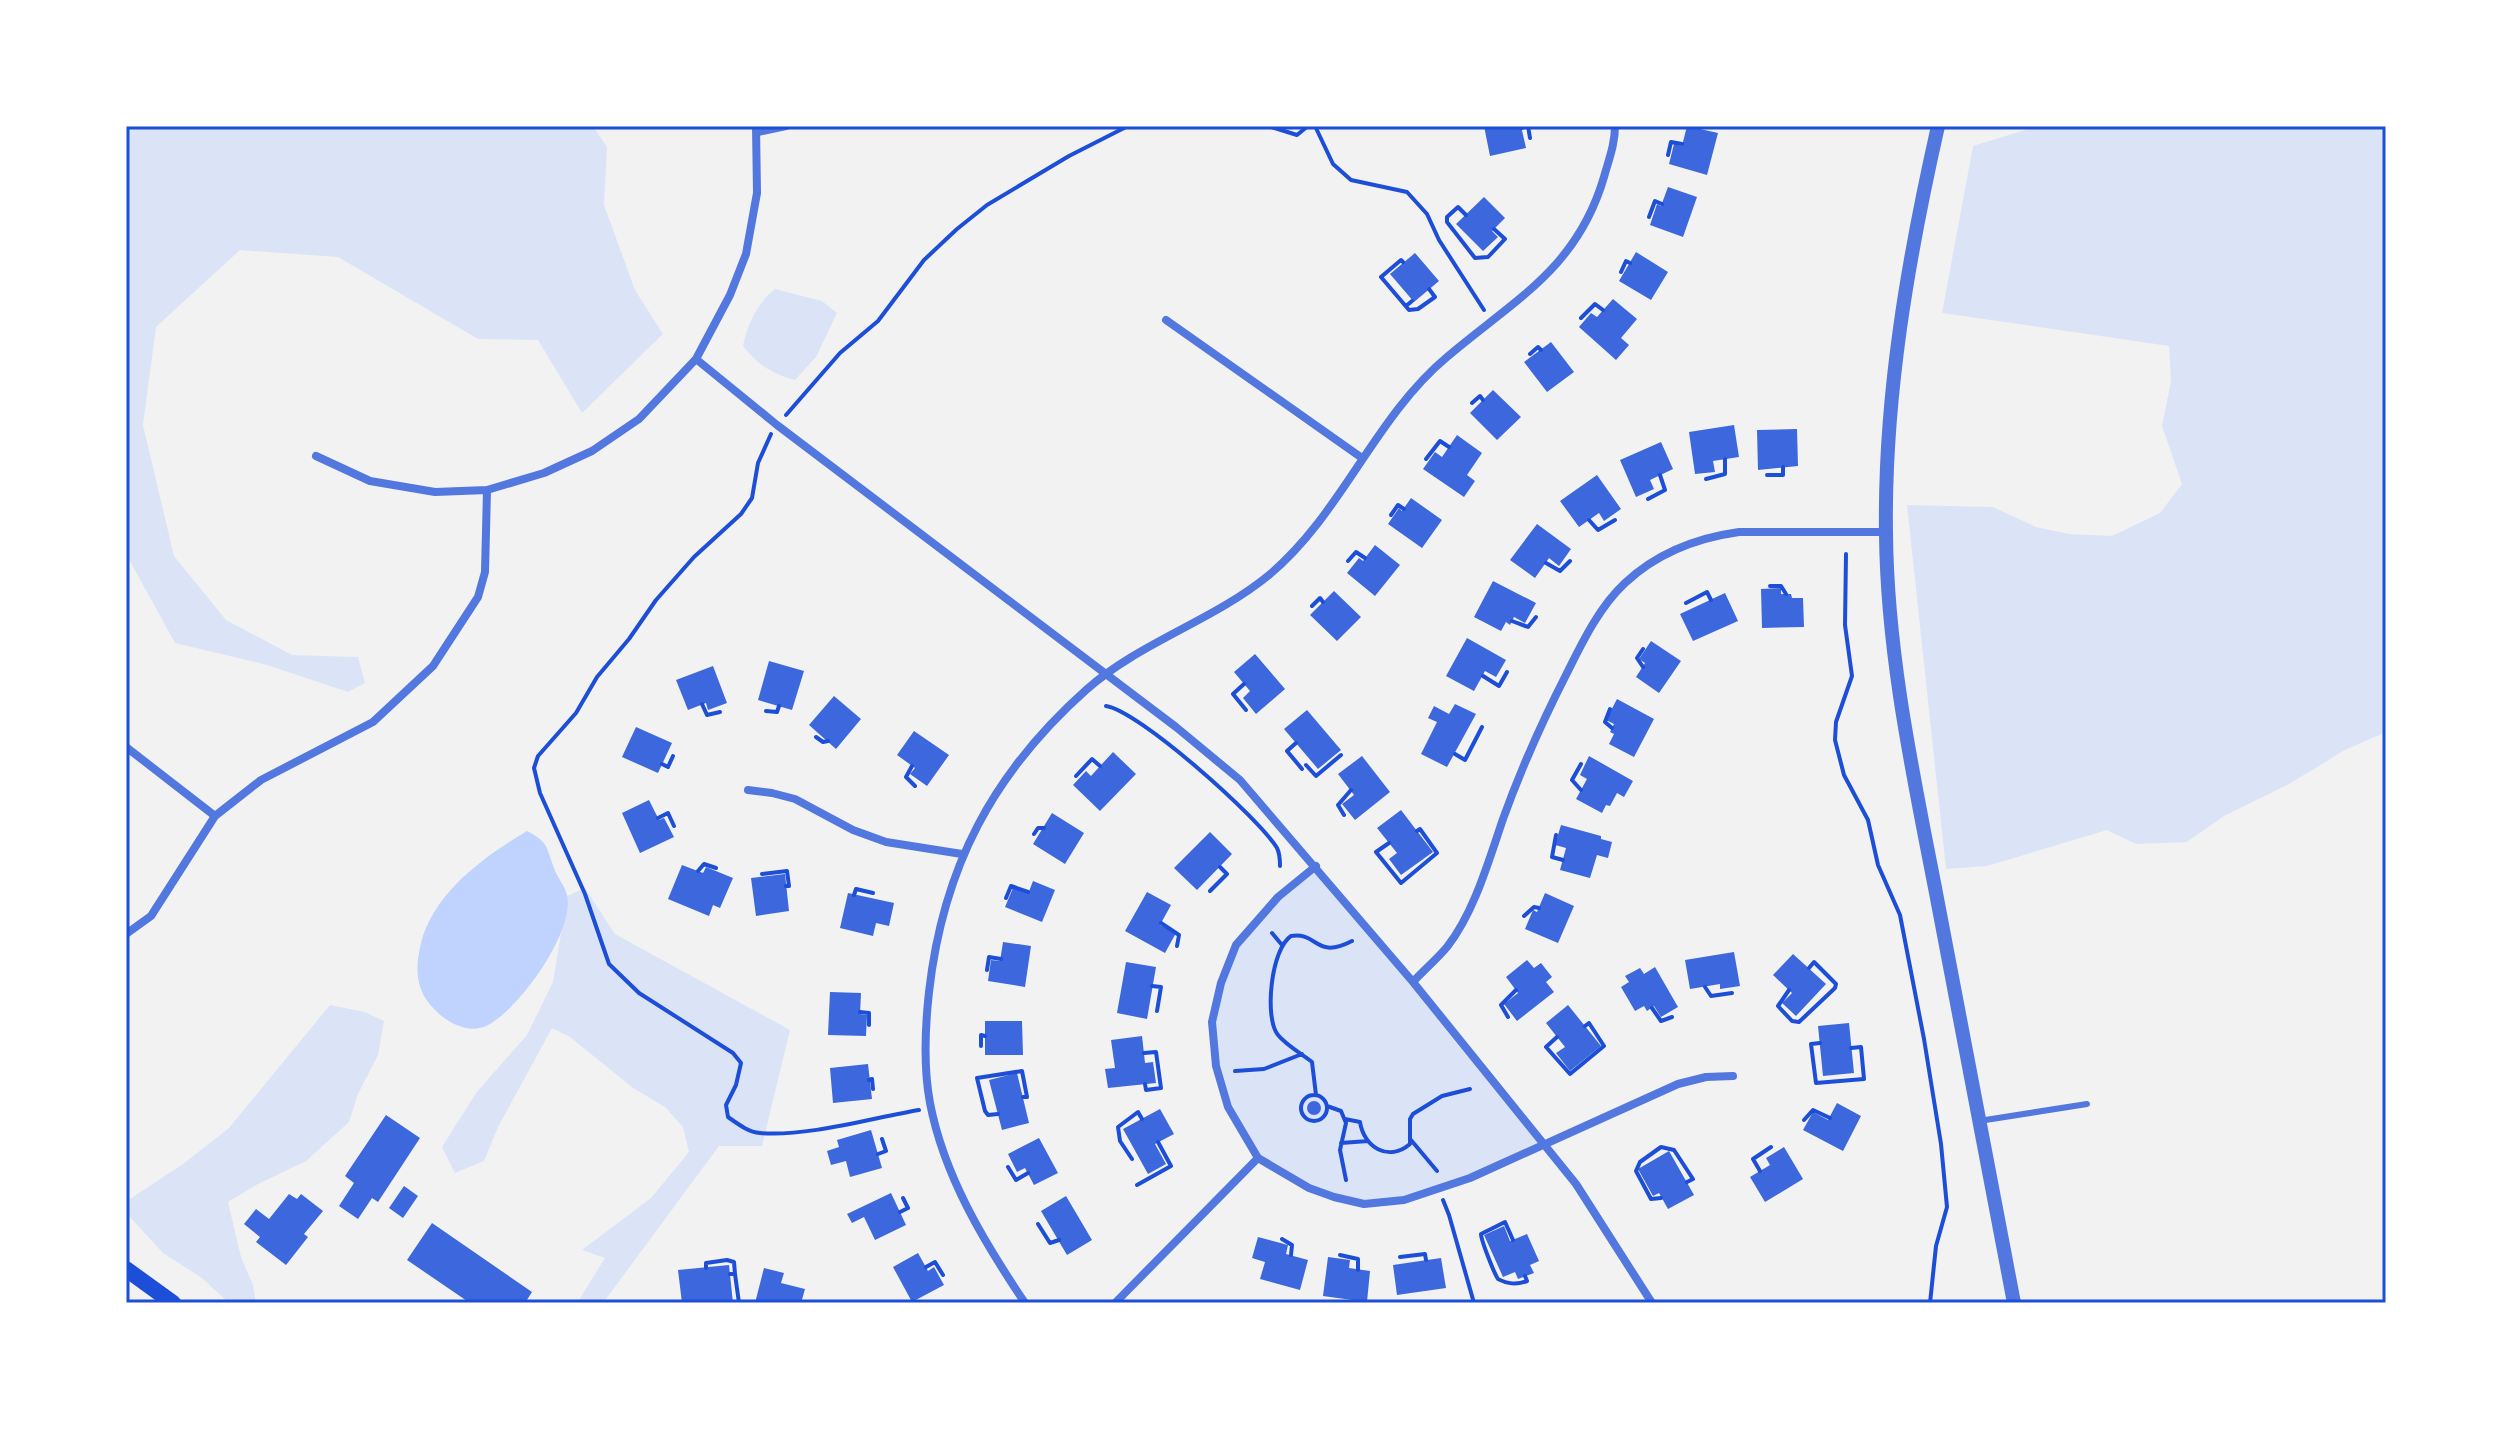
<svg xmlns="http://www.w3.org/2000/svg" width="2512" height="1429" viewBox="0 0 2512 1429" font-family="'Libre Baskerville',serif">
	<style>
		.green { fill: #dbe4f7 }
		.water { fill: #bfd3fe }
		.building { fill: #3d67dc }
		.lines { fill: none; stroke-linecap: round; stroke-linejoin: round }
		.path { stroke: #1d4ed8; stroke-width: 4 }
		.service { stroke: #5277de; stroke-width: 6 }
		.minor { stroke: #5277de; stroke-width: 8 }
		.tertiary { stroke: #5277de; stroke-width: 14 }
		.secondary { stroke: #1d4ed8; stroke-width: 16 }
		.neatline { fill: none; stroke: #1d4ed8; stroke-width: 3 }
	</style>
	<rect width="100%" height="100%" fill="#f2f2f2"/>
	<path class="green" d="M126,126h467l14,21 -3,58 31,85 28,44 -81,79 -44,-73 -60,-1 -140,-82 -98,-7 -84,77 -13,98 31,131 52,64 66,35 66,2 7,26 -17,9 -81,-27 -92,-22 -49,-89z
		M2038,126h348v606l-41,18 -56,34 -65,32 -37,26 -51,2 -29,-14 -120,36 -41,3 -39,-364 86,2 43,20 33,7 43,2 48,-23 22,-29 -20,-58 9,-45 -2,-35 -227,-33 31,-167z
		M775,289l47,12 15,12 -21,44 -21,23c-23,-6 -38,-16 -52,-34 4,-21 15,-44 32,-57z
		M1316,866l228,279 -106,46 -74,13 -30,-7 -76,-39 -30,-51 -17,-80 10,-44 28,-53z
		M585,888l30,46 175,96 -28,116h-43l-116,157h-26l28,-45 -23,-8 69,-52 38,-46 -6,-25 -18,-20 -32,-19 -63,-51 -18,-9 -54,99 -14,34 -29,12 -13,-26 34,-54 51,-58 26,-53 14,-86z
		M330,1005l35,7 19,9 -6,34 -20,39 -9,28 -43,39 -48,23 -30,18 13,55 12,28 3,18h-27l-27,-25 -39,-25 -35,-38 2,-16 53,-35 46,-36z"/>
	<path class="water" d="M527,831c21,11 19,15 27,37 3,9 11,18 13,27 8,37 -47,113 -79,130 -18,10 -41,-2 -54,-16 -19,-19 -19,-41 -13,-66 13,-51 64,-87 106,-112z"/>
	<path class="building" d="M1484,126h37l5,22 -36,8z
		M1687,126l31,7 -11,42 -38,-11 5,-20 8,2z
		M1668,187l29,10 -14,40 -33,-12 7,-21 4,2z
		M1484,197l21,21 -13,13 6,6 -15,14 -27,-27z
		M1636,252l32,20 -17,28 -32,-19z
		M1415,253l24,28 -25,21 -24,-28z
		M1613,299l24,20 -16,19 8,7 -13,15 -37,-33 12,-14 6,4z
		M1551,342l23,30 -27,20 -23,-30z
		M1493,390l28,27 -24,23 -27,-27z
		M1734,425l5,32 -26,4 2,11 -20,2 -6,-42z
		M1797,429l1,37 -40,4 -1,-40z
		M1457,435l25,18 -15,22 8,6 -11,16 -41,-28 12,-17 7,5z
		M1661,442l12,27 -23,11 4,9 -18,8 -16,-37z
		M1597,475l24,34 -17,12 -5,-8 -20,14 -19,-26z
		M1411,498l31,22 -20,28 -34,-24 11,-16 3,3z
		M1537,524l34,25 -12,17 -10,-8 -14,20 -25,-18z
		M1375,545l25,20 -25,31 -28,-23 12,-15 4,3z
		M1493,581l43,22 -11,20 -11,-6 -4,8 -4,-3 -5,9 -27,-14z
		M1781,588v6h10l1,4h11l1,29 -42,1 -1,-39z
		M1334,591l27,26 -24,24 -27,-26z
		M1725,593l13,28 -45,20 -13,-27z
		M1467,638l39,22 -10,17 -11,-6 -11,20 -28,-15z
		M1651,641l30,20 -22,32 -23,-16 9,-14 -6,-4z
		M1255,654l30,35 -29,25 -13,-16 7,-7 -16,-19z
		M769,661l35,10 -12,39 -34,-10z
		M713,666l14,37 -19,7 -2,-7 -18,7 -12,-30z
		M834,696l27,23 -25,30 -27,-24z
		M1617,699l37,20 -20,38 -25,-13 5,-10 -4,-2 4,-8 -8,-4z
		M1455,704l21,10 -29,53 -26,-13 16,-32 -9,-4 6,-12 15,8z
		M1307,710l34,40 -23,19 -34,-40z
		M636,727l36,16 -14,30 -36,-16z
		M914,731l35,24 -22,31 -17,-12 5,-6 -18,-13z
		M1113,752l23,22 -36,37 -27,-26 13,-14 5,5z
		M1362,756l28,36 -35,28 -13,-16 12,-9 -16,-21z
		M1589,756l44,25 -9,16 -7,-4 -7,13 -4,-1 -4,8 -26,-14 11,-20 -7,-4z
		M649,800l10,20 5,-2 10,19 -34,16 -18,-40z
		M1401,810l32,42 -32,23 -12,-16 8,-6 -20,-25z
		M1052,813l32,20 -19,31 -32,-20z
		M1561,825l40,11v3l11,3 -4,16 -11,-3 -7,23 -30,-8 6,-22 -11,-3z
		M1210,832l22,22 -35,36 -23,-22z
		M682,865l21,8 3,-6 27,11 -13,30 -7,-3 -4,11 -41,-17z
		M785,874l4,37 -33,5 -5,-38z
		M1033,881l22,9 -13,32 -37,-15 8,-19 15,6z
		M1147,892l24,13 -11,20 16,8 -11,20 -40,-22z
		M848,893l46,10 -5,23 -13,-3 -3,13 -33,-8z
		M1545,893l29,13 -16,37 -33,-14 8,-19 4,2z
		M1003,942l28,4 -6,41 -37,-6 3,-21 9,1z
		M1734,952l6,34 -20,3v-5l-30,5 -5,-29z
		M1793,954l33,30 -30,32 -14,-13 10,-10 -19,-18z
		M1527,960l7,8 7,-5 11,14 -6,5 8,10 -37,29 -13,-17 14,-11 -12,-16z
		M1126,962l30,5 -9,52 -30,-6z
		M1655,967l23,40 -17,10 -7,-11 -7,5 -3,-5 -9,5 -14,-24 8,-5 -4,-6 15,-8 4,6z
		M830,992l31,1 -1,21 7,1 -1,21 -38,-1z
		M1568,1005l33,41 -31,25 -14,-18 9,-6 -19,-24z
		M985,1021h37l1,34h-38z
		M1849,1023l5,50 -31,3 -5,-50z
		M1142,1036l3,27 8,-1 3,21 -48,5 -3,-19 10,-1 -4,-28z
		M868,1064l4,35 -39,4 -3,-35z
		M1017,1073l12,50 -27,7 -13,-50z
		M1307 1108a7 7 0 1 1 14 0a7 7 0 1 1-14 0Z
		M1837,1103l24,13 -18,35 -40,-21 10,-18 15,8z
		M1160,1109l14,25 -19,10 11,20 -18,10 -25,-45z
		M386,1115l34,23 -42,64 -6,-4 -14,21 -19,-13 15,-23 -9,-7z
		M871,1130l11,38 -32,9 -4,-16 -15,4 -4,-14 12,-4 -2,-7z
		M1039,1138l19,35 -24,12 -9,-17 -8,4 -9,-18z
		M1784,1147l19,32 -38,23 -15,-25 20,-12 -4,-7z
		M1669,1151l25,44 -26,14 -9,-16 -6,3 -15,-27z
		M404,1186l14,10 -15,22 -14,-10z
		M891,1193l15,32 -31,15 -11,-23 -12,6 -5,-9z
		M289,1194l8,5 4,-5 22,17 -19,23 4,3 -22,28 -30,-23 4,-5 -16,-13 12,-15 13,10z
		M1066,1196l26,44 -25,15 -26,-44z
		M432,1223l100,69 -7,11h-55l-63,-43z
		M1504,1226l6,15 17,-7 12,27 -9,4 4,8 -16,6 -3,-7 -12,5 -19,-42z
		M1258,1237l30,8 -2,9 22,6 -8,30 -40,-11 5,-17 -13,-4z
		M918,1253l10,18 6,-4 10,18 -32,17 -19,-35z
		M1328,1257l22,3 -1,8 21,3 -3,31 -44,-6z
		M1441,1258l5,30 -49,7 -4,-30z
		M729,1265l4,38h-51l-4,-33z
		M764,1268l20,5 -3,10 24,6 -4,14h-46z"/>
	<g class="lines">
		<path class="path" d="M1268,126l29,9 11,-9
			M1315,126l18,38 18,16 56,12 20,22 12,26 45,70
			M1521,128l7,-2 2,12
			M1668,155l3,-13 11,2
			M1466,215l-8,-8 -11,10v5l28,36 13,-1 17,-18 -11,-10
			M1649,217l6,-16 7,3
			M1403,262l-2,-2 -20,17 28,33 9,-1 17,-12 -6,-8
			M1621,272l5,-11 4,2
			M1406,306l6,-5
			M1581,318l14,-14 8,6
			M1530,354l8,-7 3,3
			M1472,403l8,-7 3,4
			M786,415l54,-62 38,-32 46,-61 33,-31 30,-24 82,-49 59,-30
			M771,434l-13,29 -6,35 -11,16 -47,43 -38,43 -27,39 -32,38 -21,36 -38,43 -4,12 6,25 45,101 24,70 30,29 94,60 8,10 -5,22 -10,20 2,12c10,7 20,15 32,16 47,4 112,-15 159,-23
			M1426,459l14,-18 9,6
			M1767,475h16v-8
			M1706,479l19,-5v-15
			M1648,499l17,-9 -5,-15
			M1391,515l7,-10 6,4
			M1589,520l9,10 17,-10
			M1846,554l-1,71 7,51 -16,46 -1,18 9,35 24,45 10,45 22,50 24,124 17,105 6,63 -11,39 -6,57
			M1348,561l8,-9 9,6
			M1546,563l14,8 10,-10
			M1770,586h11l5,8
			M1686,603l21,-11 4,8
			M1312,606l8,-8 3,4
			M1512,621l16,6 8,-10
			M1643,667l-6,-9 6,-9
			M1483,676l16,10 8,-14
			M1244,684l-11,10 13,16
			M702,704l5,11 13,-3
			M1106,706c33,5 152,111 171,142 3,6 3,11 3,18
			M1610,709l-5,13 7,6
			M766,711l11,1 2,-6
			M816,737l7,5 5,-1
			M1296,743l-9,8 15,18
			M1455,754l10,6 17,-33
			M662,764l6,3 5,-11
			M1581,764l-9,16 9,10
			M1306,765l10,11 25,-21
			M912,766l-6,11 9,9
			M1076,776l16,-17 8,7
			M1344,815l-6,-10 13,-15
			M658,818l10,-5 6,13
			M1034,834l4,-6h6
			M1556,835l-4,22 11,3
			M1389,843l-13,9 25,31 36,-30 -17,-24 -3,2
			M698,871l6,-7 12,4
			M762,874l25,-3 2,15h-3
			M1210,891l17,-17 -7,-7
			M854,895l2,-6 17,4
			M1006,898l5,-12 17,6
			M1524,916l10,-9 5,1
			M1161,923l18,12 -2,11
			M1272,933l10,12
			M987,970l2,-13 12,2
			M1152,986l9,1 -4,24
			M1705,987l6,9 21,-3
			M1789,990l-11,16 14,15 7,1 36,-34 1,-4 -22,-22 -5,6
			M1652,1008l9,13 11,-4
			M860,1012l9,1v12
			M1508,1017l-7,-12 15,-15
			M1557,1037l-11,10 24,27 34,-28 -15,-23 -4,3
			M1820,1043l-9,1 5,39 48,-4 -3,-32 -10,1
			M981,1046v-11l4,1
			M1144,1053l12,-1 5,36 -15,2 -1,-6
			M1235,1071l29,-2 38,-15
			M869,1080l3,-1 1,10
			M1301 1108a13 13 0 1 1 26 0a13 13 0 1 1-26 0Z
			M1316,1095l-4,-33c-10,-8 -26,-17 -34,-27 -14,-17 -7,-86 13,-99 28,-4 24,24 61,5
			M1327,1106l14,5 5,12 -6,27 6,30
			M998,1114l-10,1 -3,-4 -8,-33 45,-7 5,26h-4
			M1345,1119l15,3c4,26 29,40 50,22v-25l3,-5 29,-18 28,-7
			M1804,1120l9,-10 17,8
			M1411,1140l26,31
			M1341,1143l27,-2
			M878,1154l8,-3 -4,-12
			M1132,1159l-12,-18 -2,-14 20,-15 4,7
			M1008,1167l8,13 12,-7
			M1760,1171l-7,-12 18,-12
			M1137,1185l34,-19 -13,-24
			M1661,1198l-10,1 -15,-28 4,-9 21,-15 13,3 19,29 -6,3
			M1443,1200l6,15 25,88
			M900,1212l8,-4 -5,-10
			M1038,1224l12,19 9,-3
			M1282,1239l10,6 -1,10
			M1513,1240l-8,-18 -24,12c0,6 13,39 17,45 10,5 18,6 29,2l-2,-5
			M1340,1255l18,4v11
			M1400,1257l25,-3 1,6
			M926,1267l9,-5 8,13
			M706,1268v-5l21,-3 7,2 1,12
			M730,1274h5l4,29"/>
		<path class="service" d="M1979,1121l108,-17"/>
		<path class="minor" d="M758,132l28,-6
			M1166,320l196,138
			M696,359l81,66 399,302 64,53 173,202 163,202 76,119
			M316,456l54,25 65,11 52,-2 57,-17 48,-22 47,-32 57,-60 34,-64 16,-41 11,-61 -1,-67
			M126,747l89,69
			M748,790l24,3 23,6 58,31 33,12 76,12
			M1316,866l-38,31 -42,48 -15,38 -9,39 4,44 12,41 30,51 51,30 25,9 30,7 40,-4 66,-22 208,-94 28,-7 27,-1
			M126,934l25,-18 64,-100 46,-36 112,-58 60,-56 45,-69 7,-25 2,-82
			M1413,982c11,-12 24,-23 34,-35 27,-34 42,-87 56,-128 18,-50 39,-97 63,-144 16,-32 33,-68 59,-92 32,-30 71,-45 114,-51h147
			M1025,1303c-41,-61 -81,-127 -95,-200 -7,-37 -5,-75 -1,-111 14,-125 64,-219 157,-302 54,-48 127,-69 183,-115 73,-61 105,-157 178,-218 68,-58 130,-88 157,-180 5,-18 11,-33 11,-51
			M1115,1303l143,-145"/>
		<path class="tertiary" d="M1938,126c-30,133 -54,271 -52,407 1,121 27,241 50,360 26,136 51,273 78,410"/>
		<path class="secondary" d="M126,1269l47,34"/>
	</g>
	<rect width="2512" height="1429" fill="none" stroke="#ffffff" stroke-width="256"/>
	<rect x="128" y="128" width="2256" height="1173" class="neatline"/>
</svg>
